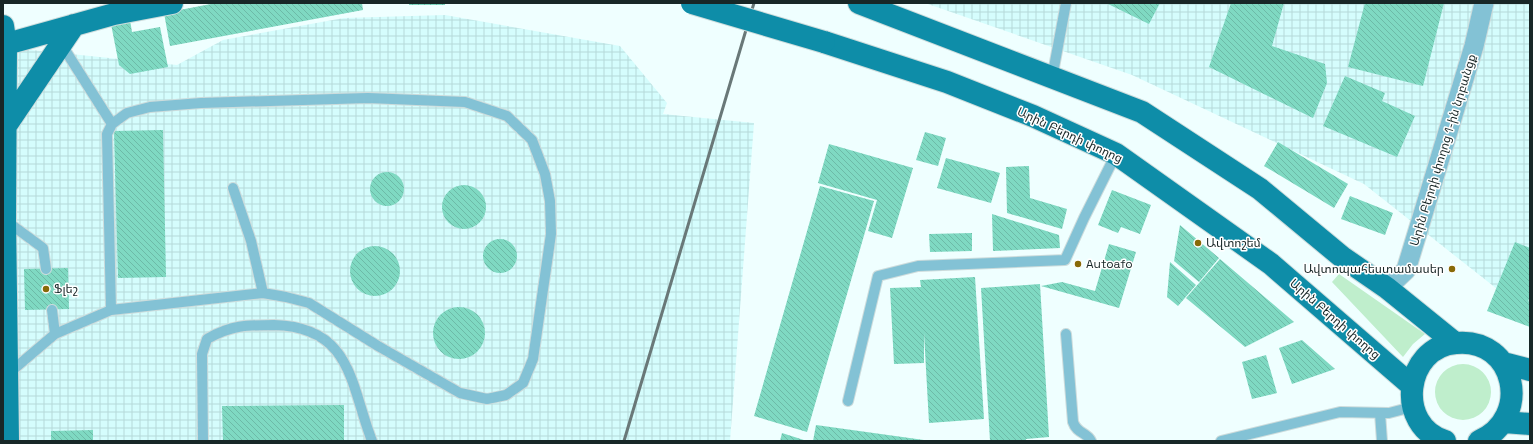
<svg xmlns="http://www.w3.org/2000/svg" width="1533" height="444" viewBox="0 0 1533 444" font-family="'Space Grotesk','Noto Sans Armenian',sans-serif">
	<style>
		.industrial { fill: url(#industrial-grid) }
		.green { fill: #bfeecc }
		.building { fill: url(#building-back-hatch) }
		.lines { fill: none; stroke-linecap: round; stroke-linejoin: round }
		.service-casing { stroke: #cddcdc; stroke-width: 12 }
		.minor-casing { stroke: #cddcdc; stroke-width: 21 }
		.primary-casing { stroke: #cddcdc; stroke-width: 24 }
		.service { stroke: #83c2d5; stroke-width: 10 }
		.minor { stroke: #83c2d5; stroke-width: 19 }
		.primary { stroke: #0e8da8; stroke-width: 22 }
		.rail { stroke: #697878; stroke-width: 3 }
		.primary-bridge-casing { stroke: #cddcdc; stroke-width: 24; stroke-linecap: butt }
		.primary-bridge { stroke: #0e8da8; stroke-width: 22 }
		.poi-dot { fill: #886a08; stroke: #fff; stroke-width: 1.5 }
		.labels { text-anchor: middle; stroke-width: 3; stroke-linejoin: round; paint-order: stroke }
		.street-label { font-size: 12px; fill: #182727; stroke: #fff }
		.poi-label { font-size: 12px; fill: #182727; stroke: #fff; text-anchor: start }
	</style>
	<defs>
		<pattern id="industrial-grid" width="8" height="8" patternUnits="userSpaceOnUse"><rect width="8" height="8" fill="#d5fdfd"/><path d="M0 4h8M4 0v8" fill="none" stroke="#b6d9d9"/></pattern>
		<pattern id="building-back-hatch" width="6" height="6" patternUnits="userSpaceOnUse"><rect width="6" height="6" fill="#7fd9c2"/><path d="M-1 5l2 2M0 0l6 6M5-1l2 2" fill="none" stroke="#6dbaa7"/></pattern>
	</defs>
	<rect width="100%" height="100%" fill="#efffff"/>
	<path class="industrial" d="M925,3h605v312l-166,-131 -232,-109z
		M445,15l175,31 47,57 -4,11 91,9 -24,318h-727v-394l174,18 46,-25 121,-22z"/>
	<path class="green" d="M1339,274l86,60 -12,10 -10,13 -71,-75z
		M1435 392a28 28 0 1 1 56 0a28 28 0 1 1-56 0Z"/>
	<path class="building" d="M216,3h146l1,7 -193,36 -6,-33z
		M409,3h36v2h-36z
		M1106,3h54l-11,21z
		M1231,3h53l-12,43 53,18 2,19 -14,35 -104,-51z
		M1365,3h79l-21,83 -75,-19z
		M130,20l2,12 28,-5 8,40 -38,7 -11,-9 -8,-41z
		M1345,76l40,17 -3,8 33,15 -18,41 -74,-31z
		M163,130l3,147 -48,1 -4,-147z
		M925,132l21,6 -8,28 -22,-6z
		M1278,142l70,42 -14,24 -70,-42z
		M829,144l84,24 -21,70 -24,-7 9,-31 -59,-17z
		M946,158l54,15 -9,30 -54,-15z
		M1029,166l1,32 37,11 -5,20 -55,-16 -1,-46z
		M370 189a17 17 0 1 1 34 0a17 17 0 1 1-34 0Z
		M442 207a22 22 0 1 1 44 0a22 22 0 1 1-44 0Z
		M820,186l54,15 -67,231 -53,-16z
		M1112,190l39,15 -11,29 -19,-7 -3,6 -20,-8z
		M1350,196l43,17 -8,22 -44,-16z
		M992,214l67,21 1,13 -67,3z
		M1180,225l39,33 -20,24 -25,-21z
		M972,233v18l-42,1 -1,-18z
		M483 256a17 17 0 1 1 34 0a17 17 0 1 1-34 0Z
		M1515,242l15,6v49l-2,4 2,1v25l-43,-16z
		M1109,244l27,8 -17,56 -78,-22 21,-4 33,9z
		M350 271a25 25 0 1 1 50 0a25 25 0 1 1-50 0Z
		M1220,259l74,63 -49,25 -59,-49z
		M1170,262l26,23 -18,21 -11,-9z
		M68,268l1,41 -44,1 -1,-41z
		M975,277l9,142 -55,4 -5,-90v30l-30,1 -4,-76 31,-1 -1,-7z
		M1040,284l9,153 -23,2v2h-36l-9,-153z
		M433 333a26 26 0 1 1 52 0a26 26 0 1 1-52 0Z
		M1302,340l33,29 -43,15 -13,-36z
		M1266,355l11,38 -25,6 -10,-37z
		M344,405v36h-121l-1,-35z
		M816,425l108,15v1h-111z
		M93,430v11h-42v-10z
		M782,433l25,8h-27z"/>
	<g class="lines">
		<defs>
			<path id="service" d="M60,42l52,82
				M1052,78l14,-75
				M233,188l18,53 12,52
				M5,220l38,28 3,21
				M55,334l56,-24 152,-17 23,4 23,6 69,43 82,47 27,6 19,-4 17,-12 10,-24 18,-125 -1,-33 -5,-27 -13,-34 -25,-24 -42,-14 -97,-4 -167,5 -51,4 -23,6 -15,11 -5,10 4,176
				M1066,334l7,88c4,12 14,10 18,19
				M8,374l47,-40 -3,-24
				M848,401l30,-125 40,-10 147,-6 19,-42 32,-64
				M1380,413l2,28
				M203,441l-1,-87 5,-15c24,-14 40,-14 67,-14 78,2 76,59 98,116
				M1221,441l119,-29 49,1 23,-6"/>
			<path id="minor" d="M1387,288l19,-18 68,-224 10,-43"/>
			<path id="primary" d="M859,3l283,109 118,77 82,68 45,31 68,55
				M3,26l3,19 -1,175 3,221
				M824,42l123,40 86,34 83,38 155,110 140,121
				M3,45l111,-31 58,-11
				M5,127l69,-102
				M1503,363l27,7
				M1504,422l26,2
				M1445,441c-50,-15 -41,-94 11,-98 60,-6 77,75 23,98"/>
		</defs>
		<use href="#service" class="service-casing"/>
		<use href="#minor" class="minor-casing"/>
		<use href="#primary" class="primary-casing"/>
		<use href="#service" class="service"/>
		<use href="#minor" class="minor"/>
		<use href="#primary" class="primary"/>
		<path class="rail" d="M624,441l130,-438"/>
		<defs>
			<path id="primary-bridge" d="M692,3l132,39"/>
		</defs>
		<use href="#primary-bridge" class="primary-bridge-casing"/>
		<use href="#primary-bridge" class="primary-bridge"/>
	</g>
	<g class="poi-dot">
		<circle cx="1198" cy="243" r="4"/>
		<circle cx="1078" cy="264" r="4"/>
		<circle cx="1452" cy="269" r="4"/>
		<circle cx="46" cy="289" r="4"/>
	</g>
	<g class="labels">
		<g class="street-label">
			<text transform="translate(1070 135) rotate(25)" y="4">Արին Բերդի փողոց</text>
			<text transform="translate(1443 150) rotate(-73)" y="4">Արին Բերդի փողոց 1-ին նրբանցք</text>
			<text transform="translate(1335 319) rotate(41)" y="4">Արին Բերդի փողոց</text>
		</g>
		<g class="poi-label">
			<text x="1206" y="247">Ավտոշեմ</text>
			<text x="1086" y="268">Autoafo</text>
			<text x="1444" y="273" text-anchor="end">Ավտոպահեստամասեր</text>
			<text x="54" y="293">Ֆլեշ</text>
		</g>
	</g>
	<rect width="1533" height="444" fill="none" stroke="#182727" stroke-width="8"/>
</svg>
